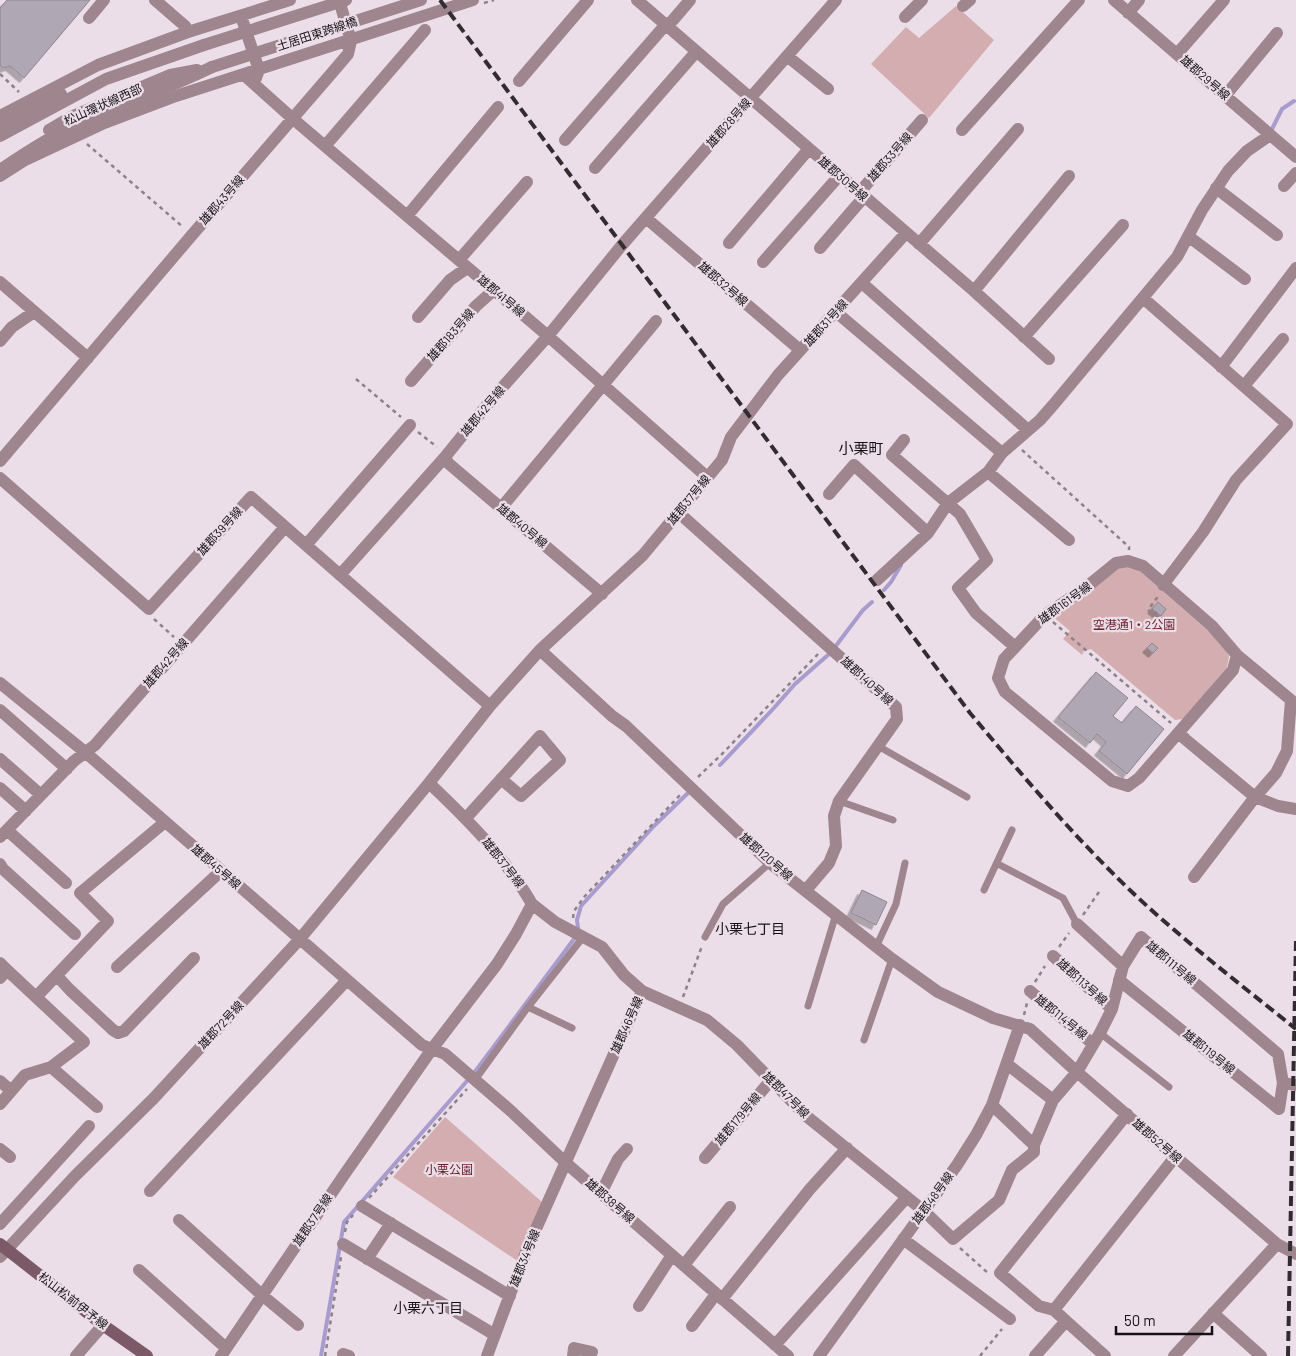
<svg xmlns="http://www.w3.org/2000/svg" width="1296" height="1356" viewBox="0 0 1296 1356" font-family="Barlow,'Noto Sans JP',sans-serif">
	<style>
		.green { fill: #d3adaf }
		.lines { fill: none; stroke-linecap: round; stroke-linejoin: round }
		.stream { stroke: #a89bcd; stroke-width: 4 }
		.building { fill: #b0a7b4; stroke: #8e8692; filter: url(#shadow) }
		.path { stroke: #8c8289; stroke-width: 2.5; stroke-dasharray: 4 4; stroke-linecap: butt }
		.service { stroke: #9f858e; stroke-width: 7 }
		.minor { stroke: #9f858e; stroke-width: 12 }
		.tertiary { stroke: #9f858e; stroke-width: 12 }
		.secondary { stroke: #7c5966; stroke-width: 12 }
		.rail { stroke: #322c30; stroke-width: 4; stroke-dasharray: 10 5; stroke-linecap: butt }
		.tertiary-bridge { stroke: #9f858e; stroke-width: 12 }
		.labels { text-anchor: middle; stroke-width: 4.5; stroke-linejoin: round; paint-order: stroke }
		.street-label { font-size: 12px; fill: #151014; stroke: #ecdee8 }
		.park-label { font-size: 12px; fill: #69212a; stroke: #ecdee8 }
		.neighbourhood-label { font-size: 14px; fill: #151014; stroke: #ecdee8 }
		.quarter-label { font-size: 15px; fill: #151014; stroke: #ecdee8 }
	</style>
	<defs>
		<filter id="shadow"><feDropShadow dx="-4.5" dy="4.5" stdDeviation="0" flood-color="#0004"/></filter>
	</defs>
	<rect width="100%" height="100%" fill="#ecdee8"/>
	<path class="green" d="M956,6l38,34 -65,78 -58,-54 35,-37 13,11z
		M1123,566l13,2 76,66 15,18 2,4 -2,12 -44,51 -8,1 -84,-71 -7,2 -2,4 -19,-16 7,-8 -19,-16 67,-47z
		M445,1117l97,85 -26,58 -123,-83z"/>
	<g class="lines">
		<path class="stream" d="M1272,129l10,-20 12,-8
			M884,590l7,-8 10,-17
			M835,647l28,-37 9,-8
			M720,765l53,-56 22,-25 33,-29
			M578,928l-1,-8 4,-14 73,-80 34,-33
			M474,1073l100,-134
			M321,1356l23,-134 123,-141"/>
	</g>
	<path class="building" d="M7,0h83l-66,78 -14,-12 -6,2 -4,-3v-57z
		M1158,602l8,7 -5,7 -9,-7z
		M1152,643l6,5 -5,5 -6,-5z
		M1096,672l32,26 -15,18 9,7 14,-17 28,23 -37,45 -28,-23 7,-9 -9,-8 -7,9 -32,-26z
		M862,890l25,12 -11,23 -25,-12z"/>
	<g class="lines">
		<path class="path" d="M484,3l10,-3
			M0,74l19,18
			M87,144l96,83
			M356,379l45,38
			M418,432l19,15
			M1022,450l107,97v3
			M1157,612l-3,3 -6,-5 11,-15
			M154,619l20,18
			M1053,622l118,101
			M698,777l25,-24 95,-99
			M1083,915l16,-23
			M573,918l1,-7 11,-15 95,-101
			M1059,947l10,-14
			M1035,982l10,-16
			M683,997l19,-51
			M1024,1015l3,-12
			M369,1198l98,-109
			M345,1232l2,-10 6,-7
			M960,1248l28,25
			M325,1356l16,-99
			M980,1356l22,-27"/>
		<path class="service" d="M878,746l89,51
			M839,801l54,19
			M998,864l65,34 14,26
			M984,890l28,-60
			M705,937l18,-33 47,-41
			M876,947l20,-43 9,-41
			M808,1006l28,-92
			M528,1007l44,21
			M1100,1033l69,54
			M864,1040l28,-81
			M475,1080l53,-73 56,-71"/>
		<path class="minor" d="M155,0l30,26 3,6
			M339,0l12,41
			M637,0l337,291 75,68
			M1114,0l182,157
			M963,6l7,-6
			M1128,13l11,-13
			M241,16l18,54 -3,8
			M905,17l17,-17
			M89,18l15,-18
			M1177,54l47,-54
			M787,56l41,33
			M244,75l48,43 256,218 159,141
			M519,81l69,-81
			M1225,96l52,-63
			M0,116l98,-51 90,-33 102,-32
			M962,130l117,-130
			M565,140l96,-110 12,-10 17,-20
			M325,146l100,-116
			M595,168l101,-116
			M0,176l25,-16 77,-36 74,-28 297,-96
			M1284,186l12,-13
			M1216,188l61,47
			M859,193l63,-73
			M407,216l91,-109
			M646,218l154,132
			M1188,236l57,43
			M729,243l79,-93
			M919,244l99,-115
			M820,248l44,-51
			M459,260l68,-78
			M763,262l76,-86
			M0,282l88,76
			M862,283l166,147
			M974,291l95,-115
			M1143,298l144,126 -51,56 -33,52 -40,53
			M836,312l166,141
			M418,317l32,-37 17,-12
			M1024,337l99,-112
			M0,341l12,-14 22,-15
			M1221,367l75,-99
			M411,381l65,-75 18,-16
			M1244,386l39,-47
			M904,440l-12,15 68,59 27,46 -29,28 18,25 38,33
			M445,457l3,6 154,131
			M0,461l192,-226 145,-168 11,-13 3,-13
			M988,472l81,68
			M0,478l149,131 102,-112 239,209
			M829,494l25,-29 74,68
			M501,508l155,-187
			M679,513l217,194 1,12 -58,82 -5,15 2,30 -7,17 -23,27
			M306,545l104,-120
			M1128,561l15,5 69,60 25,29 -4,15 -94,108 -11,8 -16,-5 -107,-89 -7,-14 6,-19 41,-44 39,-26 32,-26z
			M340,575l105,-118 47,-58 56,-63 74,-91 214,-245
			M877,580l51,-47 20,-30 40,-31 14,-19 38,-33 14,-16 123,-147 25,-47 26,-39 19,-20 23,-16
			M540,650l72,66 14,10 144,137 122,96 46,33 55,26 37,11 47,43 200,172 19,10
			M0,683l85,69 337,293 23,9 67,58 54,51 222,193
			M0,710l67,59
			M1179,732l6,7 70,58 23,9 18,3
			M0,759l41,36
			M0,788l26,23
			M466,818l74,-82 20,24 -39,36 -20,-17
			M7,830l59,53
			M0,837l74,-76 21,-16 190,-218
			M0,864l3,5 72,65
			M1194,877l61,-80 21,-24 11,-22 4,-51 -54,-45
			M1077,924l46,42
			M1053,956l59,53
			M0,963l7,7 -7,8
			M117,967l104,-96
			M57,976l13,14 43,40 5,3 6,-2 70,-73
			M1119,980l160,129 4,-26
			M642,991l65,29 30,25 68,70 119,96 29,28 46,-39 13,-30 22,-18v-7
			M1030,991l63,53
			M36,997l72,-76 -28,-28 85,-71
			M1007,1064l46,36
			M51,1067l46,40
			M0,1081l11,10
			M0,1104l25,-29 26,-8 33,-25 -77,-72
			M992,1105l42,40 19,-45 24,-28 23,-39 12,-24 11,-43 18,-29 137,117 5,29 13,2
			M0,1149l10,8
			M705,1158l66,-78
			M150,1191l197,-211
			M601,1193l17,-34 9,-10
			M362,1206l148,90
			M179,1220l83,75 36,30
			M0,1224l89,-98
			M903,1239l107,80
			M343,1244l152,91
			M0,1257l75,-81 79,-78 145,-158 130,-157
			M367,1259l24,-36
			M684,1265l46,-58
			M139,1270l87,78
			M722,1299l88,-110 37,-41
			M639,1306l33,-51
			M1054,1310l121,-153
			M1213,1313l48,43
			M1066,1321l-12,-11 -15,-4 -39,-33 127,-159
			M692,1326l24,-32
			M775,1345l132,-148
			M343,1354l6,2
			M76,1356l27,-31
			M221,1356l123,-181 88,-126 65,-85 19,-30 16,-30c-27,-47 -64,-84 -103,-121l61,-77 50,-56 103,-95 79,-95 9,-23 47,-62 128,-142
			M487,1356l40,-107 115,-258 -18,-16 -22,-28 -47,-25 -23,-18
			M573,1356l1,-8 18,4
			M819,1356l138,-191 19,-30 16,-30 28,-80
			M1035,1356l31,-35 39,35
			M1174,1356l103,-112"/>
		<path class="tertiary" d="M0,124l61,-30
			M49,130l24,-14 97,-41 27,-5
			M0,136l106,-57 98,-34
			M0,170c25,-17 51,-34 79,-47 44,-19 90,-35 133,-56"/>
		<path class="secondary" d="M0,1244l103,81 44,31"/>
		<path class="rail" d="M440,0l530,713c52,62 104,124 163,180 51,48 108,92 163,136
			M1288,1356l8,-416"/>
		<path class="tertiary-bridge" d="M204,45l142,-45
			M212,67l209,-67"/>
	</g>
	<g class="labels">
		<g class="street-label">
			<text transform="translate(317 34) rotate(-18)" y="4">土居田東跨線橋</text>
			<text transform="translate(1205 78) rotate(41)" y="4">雄郡29号線</text>
			<text transform="translate(103 105) rotate(-24)" y="4">松山環状線西部</text>
			<text transform="translate(729 123) rotate(-49)" y="4">雄郡28号線</text>
			<text transform="translate(890 157) rotate(-49)" y="4">雄郡33号線</text>
			<text transform="translate(843 179) rotate(41)" y="4">雄郡30号線</text>
			<text transform="translate(222 200) rotate(-49)" y="4">雄郡43号線</text>
			<text transform="translate(723 284) rotate(41)" y="4">雄郡32号線</text>
			<text transform="translate(501 296) rotate(40)" y="4">雄郡41号線</text>
			<text transform="translate(826 323) rotate(-48)" y="4">雄郡31号線</text>
			<text transform="translate(451 335) rotate(-49)" y="4">雄郡183号線</text>
			<text transform="translate(483 411) rotate(-50)" y="4">雄郡42号線</text>
			<text transform="translate(689 500) rotate(-51)" y="4">雄郡37号線</text>
			<text transform="translate(522 526) rotate(40)" y="4">雄郡40号線</text>
			<text transform="translate(220 531) rotate(-48)" y="4">雄郡39号線</text>
			<text transform="translate(1065 603) rotate(-36)" y="4">雄郡161号線</text>
			<text transform="translate(166 663) rotate(-49)" y="4">雄郡42号線</text>
			<text transform="translate(867 681) rotate(42)" y="4">雄郡140号線</text>
			<text transform="translate(766 857) rotate(41)" y="4">雄郡120号線</text>
			<text transform="translate(503 863) rotate(52)" y="4">雄郡37号線</text>
			<text transform="translate(216 867) rotate(41)" y="4">雄郡45号線</text>
			<text transform="translate(1171 963) rotate(40)" y="4">雄郡111号線</text>
			<text transform="translate(1082 982) rotate(42)" y="4">雄郡113号線</text>
			<text transform="translate(1061 1017) rotate(39)" y="4">雄郡114号線</text>
			<text transform="translate(221 1025) rotate(-47)" y="4">雄郡72号線</text>
			<text transform="translate(627 1025) rotate(-66)" y="4">雄郡46号線</text>
			<text transform="translate(1209 1052) rotate(39)" y="4">雄郡119号線</text>
			<text transform="translate(786 1095) rotate(45)" y="4">雄郡47号線</text>
			<text transform="translate(738 1119) rotate(-50)" y="4">雄郡179号線</text>
			<text transform="translate(1157 1141) rotate(41)" y="4">雄郡52号線</text>
			<text transform="translate(933 1198) rotate(-54)" y="4">雄郡48号線</text>
			<text transform="translate(610 1201) rotate(41)" y="4">雄郡38号線</text>
			<text transform="translate(313 1220) rotate(-56)" y="4">雄郡37号線</text>
			<text transform="translate(525 1258) rotate(-68)" y="4">雄郡34号線</text>
			<text transform="translate(73 1301) rotate(38)" y="4">松山松前伊予線</text>
		</g>
		<g class="park-label">
			<text x="1134" y="629">空港通1・2公園</text>
			<text x="449" y="1174">小栗公園</text>
		</g>
		<g class="neighbourhood-label">
			<text x="750" y="934">小栗七丁目</text>
			<text x="428" y="1313">小栗六丁目</text>
		</g>
		<g class="quarter-label">
			<text x="861" y="454">小栗町</text>
		</g>
	</g>
	<path d="M1116 1326v8h96v-8" fill="none" stroke="#151014" stroke-width="2.5"/>
	<text x="1124" y="1326" font-size="15" fill="#151014" stroke="#ecdee8" stroke-width="4" paint-order="stroke">50 m</text>
</svg>
